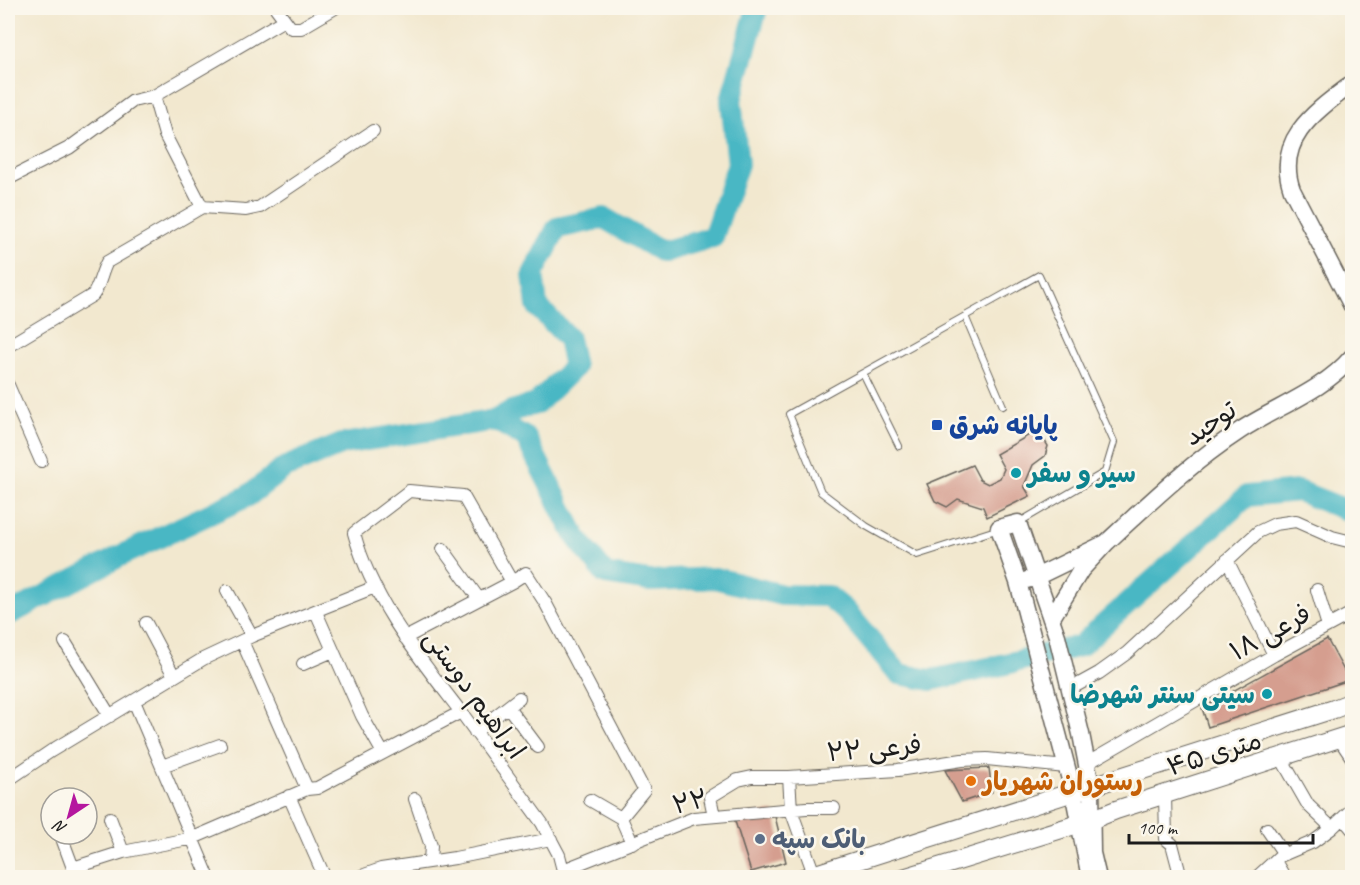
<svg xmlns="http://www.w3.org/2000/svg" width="1360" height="885" viewBox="0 0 1360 885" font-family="Caveat,'Playpen Sans Arabic',sans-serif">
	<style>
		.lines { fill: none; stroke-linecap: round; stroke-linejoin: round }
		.river { stroke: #49b7c4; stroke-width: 22 }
		.building { fill: #d59e8f }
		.lane-casing { stroke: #67635b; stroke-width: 8 }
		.street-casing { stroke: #67635b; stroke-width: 14 }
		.secondary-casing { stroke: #67635b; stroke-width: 19 }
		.primary-casing { stroke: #67635b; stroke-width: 20 }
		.lane { stroke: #fff; stroke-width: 6 }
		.street { stroke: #fff; stroke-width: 12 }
		.secondary { stroke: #fff; stroke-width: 16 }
		.primary { stroke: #fff; stroke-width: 18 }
		.transit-dot { fill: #1a4fb4; stroke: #fbf7ec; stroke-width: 2 }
		.culture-dot { fill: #0f9aa8; stroke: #fbf7ec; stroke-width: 2 }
		.food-dot { fill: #e8710a; stroke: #fbf7ec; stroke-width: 2 }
		.service-dot { fill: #5c6f8a; stroke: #fbf7ec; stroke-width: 2 }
		.labels { text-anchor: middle; stroke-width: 5; stroke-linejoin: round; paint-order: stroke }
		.street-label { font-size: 26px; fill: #1c1c1c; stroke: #fbf7ec }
		.transit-label { font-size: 26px; font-weight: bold; fill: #164399; stroke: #fbf7ec; text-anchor: start }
		.culture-label { font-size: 26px; font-weight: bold; fill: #0d838f; stroke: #fbf7ec; text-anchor: start }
		.food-label { font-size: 26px; font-weight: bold; fill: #c56008; stroke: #fbf7ec; text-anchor: start }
		.service-label { font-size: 26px; font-weight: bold; fill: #4e5e75; stroke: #fbf7ec; text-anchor: start }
	</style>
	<rect width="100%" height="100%" fill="#fbf7ec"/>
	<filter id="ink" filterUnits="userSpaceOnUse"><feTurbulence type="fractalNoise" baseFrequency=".0167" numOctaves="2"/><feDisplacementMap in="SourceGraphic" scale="12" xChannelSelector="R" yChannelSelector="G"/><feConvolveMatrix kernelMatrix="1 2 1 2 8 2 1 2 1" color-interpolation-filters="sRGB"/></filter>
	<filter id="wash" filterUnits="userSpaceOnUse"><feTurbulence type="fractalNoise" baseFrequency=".008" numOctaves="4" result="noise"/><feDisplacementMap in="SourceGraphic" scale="24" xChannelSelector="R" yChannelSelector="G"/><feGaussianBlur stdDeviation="1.35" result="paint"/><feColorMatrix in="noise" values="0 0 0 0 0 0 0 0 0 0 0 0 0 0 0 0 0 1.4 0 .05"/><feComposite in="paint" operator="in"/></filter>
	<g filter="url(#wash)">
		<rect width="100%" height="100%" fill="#f2e8cf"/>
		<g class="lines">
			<path class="river" d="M496,420l15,-9 25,-7 38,-37 -6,-29 -31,-32 -4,-32 24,-46 47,-10 58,34 51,-15 25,-73 -7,-64 26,-92
				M8,615l118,-62 122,-57 36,-28 58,-24 154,-24 30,18 50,99 29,37 44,7 66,-3 67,17 46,1 18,15 53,63 32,6 62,-13 87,-21 167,-150 51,-5 46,18h8"/>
		</g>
		<g id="blocks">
			<path class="building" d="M1038,430l10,16 -3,10 -12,9 -9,21 6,10 -43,21 -4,-10 -25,-8 -11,8 -12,-6 -8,-17 45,-19 8,15 8,4 12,-6 4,-9 -8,-15z
				M1327,639l22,41 -141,47 -6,-19z
				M989,768l3,24 -30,10 -17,-32z
				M774,812l12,50 -35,10 -18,-57z"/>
		</g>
	</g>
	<g filter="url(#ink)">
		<use href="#blocks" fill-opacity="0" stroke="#67635b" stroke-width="1.5"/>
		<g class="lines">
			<defs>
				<path id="lane" d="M965,316l38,90
					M863,373l36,73
					M999,529l-82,26 -51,-29 -45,-34 -32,-78 250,-139 75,167 -9,30 -87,51"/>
				<path id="street" d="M276,8l15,20h10l34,-20
					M154,96l11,39 37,72
					M8,179l61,-31 64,-47 21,-5 130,-76
					M8,346l85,-51c7,-10 8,-22 14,-33l95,-55 44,3 14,-3 113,-76
					M8,385l33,76
					M443,549l36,50
					M1227,560l47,95
					M1317,590l11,36
					M227,591l25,45
					M316,612l46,104 21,37
					M146,623l28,53
					M405,638l107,-56
					M65,642l45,74
					M303,664l30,-13
					M1070,689l29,-16 28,-20 131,-121 17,-8 21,-3 36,16 20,5
					M134,701l75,177
					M508,707l30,40
					M475,732l44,-34
					M1340,740l12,18
					M1281,758l27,47 24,23
					M1086,764l188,-109 78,-42
					M162,766l58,-21
					M789,777l2,33 23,64
					M8,780l43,-29 152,-92 49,-23 123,-49
					M307,789l10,-1 144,-76
					M1165,795l1,44 6,5 9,34
					M289,796l36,82
					M415,799l16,47 -1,15
					M590,800l31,18
					M714,816l-4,-19 28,-17 14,-3h37l109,-7 64,-10 25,-1 79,8
					M110,818l13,34
					M1343,818l9,11
					M1267,829l17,25
					M63,841l10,27 50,-16 70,-14 114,-49 -65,-148
					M1275,861l10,17
					M563,870l131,-52 112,-10h28
					M356,878l25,-9 74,-11 96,-19
					M565,878l-6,-23 -17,-32c-26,-36 -52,-71 -78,-107 -43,-56 -91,-113 -110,-183l55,-42 54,5 49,86 14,-9 20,31 98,186 -23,28 11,25
					M1256,878l24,-22 33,-14 19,-14 20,-19"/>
				<path id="secondary" d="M1352,84c-36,27 -78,55 -60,106l60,116
					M1106,543c43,-40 86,-81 135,-113 37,-24 82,-39 111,-73
					M1027,580l9,-3 70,-34 -25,27 -30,49
					M1090,878l-17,-87 -55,-209 -19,-54 19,-5 39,113 24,98 10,52 1,67 6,25"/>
				<path id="primary" d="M803,878l531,-169 18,-7
					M903,878l188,-58 25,-10 236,-76"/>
			</defs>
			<use href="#lane" class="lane-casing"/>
			<use href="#street" class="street-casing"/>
			<use href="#secondary" class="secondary-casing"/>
			<use href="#primary" class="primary-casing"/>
			<use href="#lane" class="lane"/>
			<use href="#street" class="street"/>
			<use href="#secondary" class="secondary"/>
			<use href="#primary" class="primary"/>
		</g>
	</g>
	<rect class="transit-dot" x="931" y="419" width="12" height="12" rx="3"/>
	<g class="culture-dot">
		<circle cx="1016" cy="473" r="6"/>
		<circle cx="1267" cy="694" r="6"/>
	</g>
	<circle class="food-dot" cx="971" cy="781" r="6"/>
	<circle class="service-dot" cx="760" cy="839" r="6"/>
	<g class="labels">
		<g class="street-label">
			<text transform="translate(1210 423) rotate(-35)" y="9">توحید</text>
			<text transform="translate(1270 632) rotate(-29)" y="9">فرعی ۱۸</text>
			<text transform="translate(475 694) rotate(54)" y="9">ابراهیم دوستی</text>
			<text transform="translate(874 748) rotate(-5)" y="9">فرعی ۲۲</text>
			<text transform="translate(1214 753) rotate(-17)" y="9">۴۵ متری</text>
			<text transform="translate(690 801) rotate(-14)" y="9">۲۲</text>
		</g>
		<g class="transit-label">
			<text x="949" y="434">پایانه شرق</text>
		</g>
		<g class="culture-label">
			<text x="1028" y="482">سیر و سفر</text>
			<text x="1255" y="703" text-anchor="end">سیتی سنتر شهرضا</text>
		</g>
		<g class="food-label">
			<text x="983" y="790">رستوران شهریار</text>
		</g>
		<g class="service-label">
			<text x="772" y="848">بانک سپه</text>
		</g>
	</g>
	<rect width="1360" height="885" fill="none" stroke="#fbf7ec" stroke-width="30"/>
	<g transform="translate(69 816) rotate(216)"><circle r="28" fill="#fbf7ec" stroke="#a29f99" stroke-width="1.5"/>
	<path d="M0-4.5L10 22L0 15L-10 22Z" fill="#b5179e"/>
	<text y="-9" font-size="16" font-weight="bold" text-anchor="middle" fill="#1c1c1c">N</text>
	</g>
	<path d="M1129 834v9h184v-9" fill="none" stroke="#1c1c1c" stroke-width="3"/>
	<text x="1138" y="834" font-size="18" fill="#1c1c1c" stroke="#fbf7ec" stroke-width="4.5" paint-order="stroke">100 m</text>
</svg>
